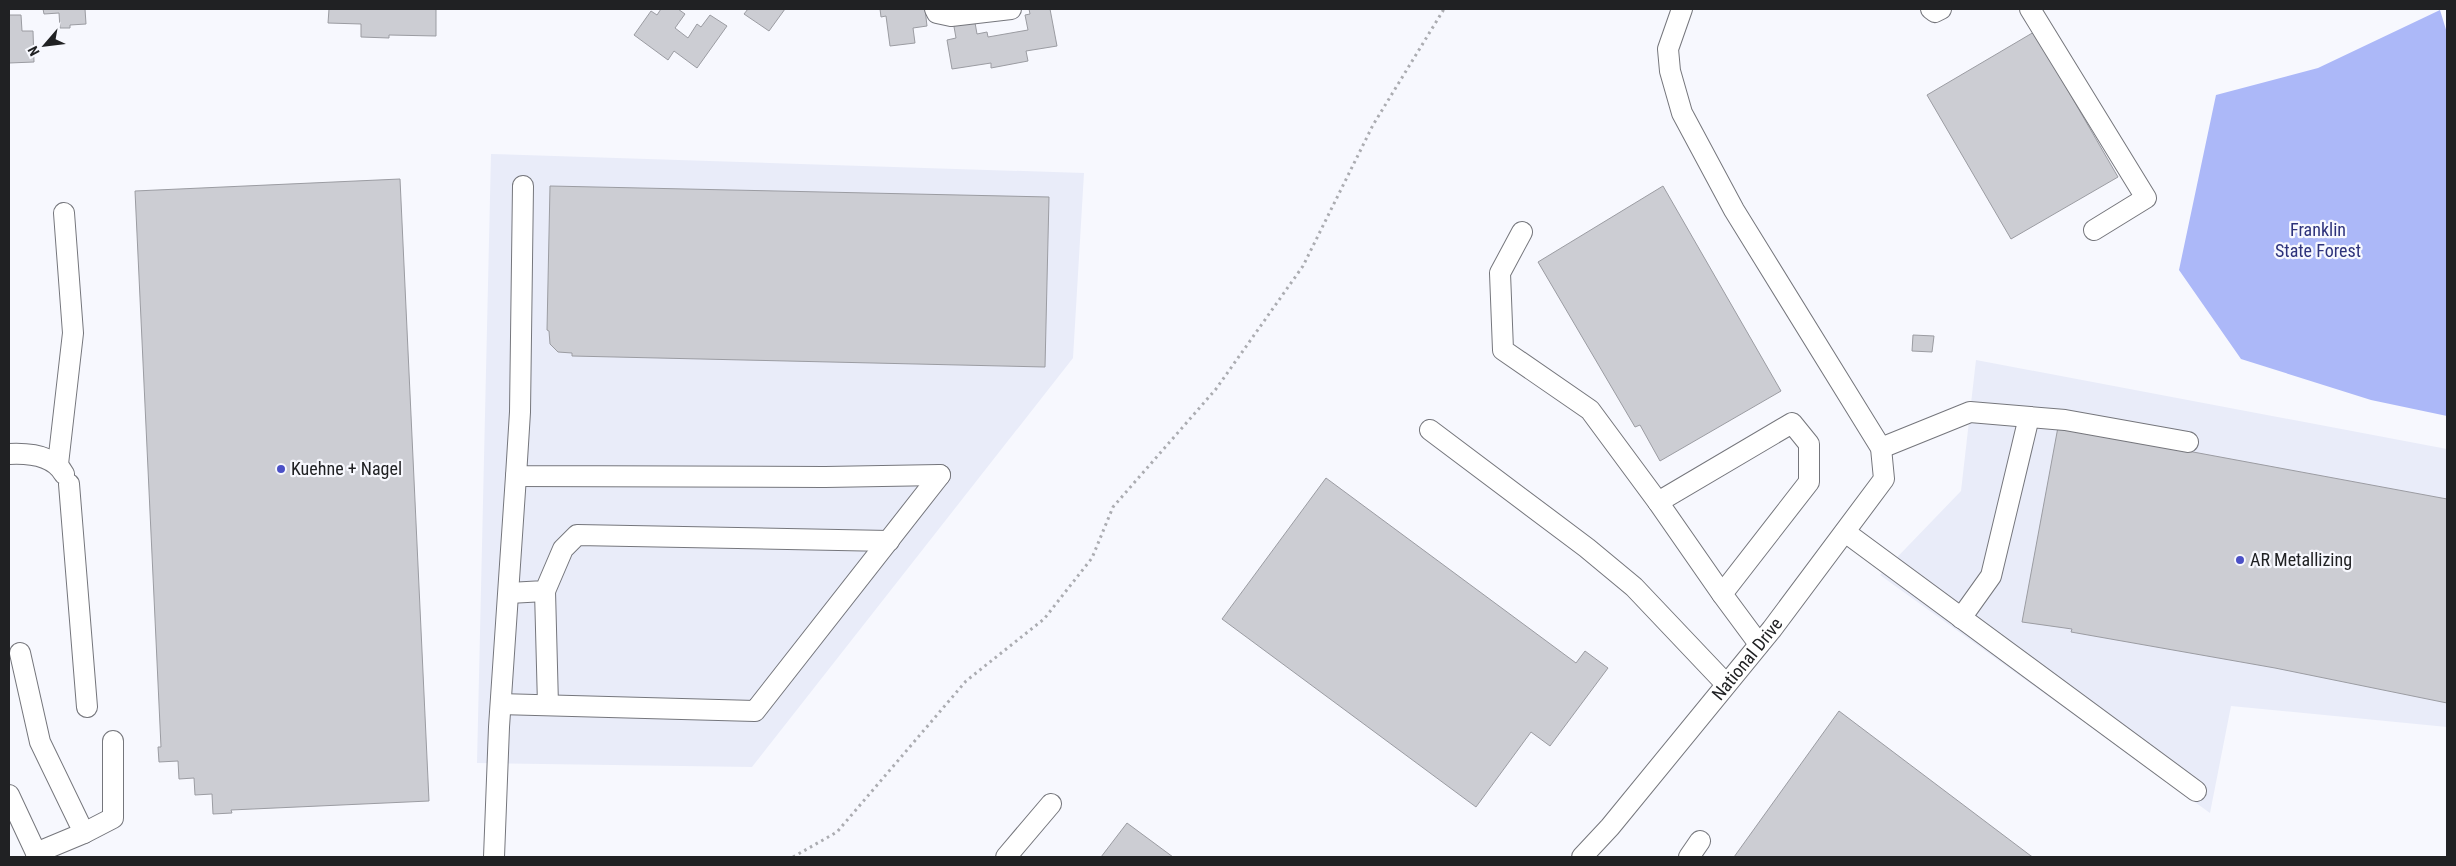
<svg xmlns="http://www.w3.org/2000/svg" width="2456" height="866" viewBox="0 0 2456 866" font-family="'Roboto Condensed',sans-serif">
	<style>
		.built { fill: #e9ecf9 }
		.forest { fill: #acb8f8 }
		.building { fill: #cccdd3; stroke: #9b9ca2 }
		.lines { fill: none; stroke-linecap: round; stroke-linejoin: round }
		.minor-casing { stroke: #75767c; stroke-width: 22 }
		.path { stroke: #abacb1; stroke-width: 3; stroke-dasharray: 2.5 4; stroke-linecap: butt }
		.minor { stroke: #fff; stroke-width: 20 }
		.poi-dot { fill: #4b50c6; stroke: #f7f8fe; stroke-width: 2 }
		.labels { text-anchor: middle; stroke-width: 4.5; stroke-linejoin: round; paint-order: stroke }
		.park-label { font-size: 18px; fill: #2d327b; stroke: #f7f8fe }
		.poi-label { font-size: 18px; fill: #202123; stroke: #f7f8fe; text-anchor: start }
		.street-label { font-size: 18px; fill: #202123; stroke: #f7f8fe }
	</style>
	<rect width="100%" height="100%" fill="#f7f8fe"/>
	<path class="built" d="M491,154l593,19 -11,185 -321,409 -275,-4z
		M1976,360l471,89v278l-216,-21 -21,107 -330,-238 81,-84z"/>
	<path class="forest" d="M2440,10l7,23v383l-76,-16 -130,-41 -62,-89 37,-175 102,-27z"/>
	<path class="building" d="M43,9h42l1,15 -16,1v3h-10l-1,-15 -15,1z
		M329,9h107v27l-47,-1v3l-28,-1v-13l-33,-1z
		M661,9h17l7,5 -10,14 13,10 9,-14 4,3 9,-12 17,11 -30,42 -23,-17 -6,9 -34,-25 17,-24 6,4z
		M748,9h37l-16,22 -25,-17z
		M880,9h45l2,17 -14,2 2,15 -25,3 -4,-30 -5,1z
		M1029,9h21l7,37 -31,5 2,10 -37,7v-5l-39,6 -5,-29 9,-2 -3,-17 21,-4 3,17 10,-2 1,5 40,-7 -3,-15 5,-1z
		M9,15h12l1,16h11l1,31 -25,1z
		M2034,32l84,145 -107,62 -84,-144z
		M400,179l29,622 -198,9 1,3 -19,1 -1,-20 -17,1 -1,-17 -15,1 -1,-18 -19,1 -1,-15h3l-26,-556z
		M550,186l499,11 -4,170 -473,-11v-3l-14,-1 -8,-8 -1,-13 -2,-1z
		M1663,186l118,205 -121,70 -20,-36 -5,2 -97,-165z
		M1913,335l21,1 -2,16 -20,-1z
		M2058,427l389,72v204l-172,-35 -204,-36 1,-3 -50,-7z
		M1326,478l250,185 9,-12 23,17 -58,78 -19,-14 -55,75 -254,-188z
		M1839,711l192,145 2,1h-299z
		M1127,823l46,34h-72z"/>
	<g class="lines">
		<defs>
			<g id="minor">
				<path d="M935,9l2,4 14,3 60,-7"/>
				<path d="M1931,9l4,3 6,-3"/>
				<path d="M2030,9l116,189 -52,32"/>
				<path d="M523,186l-3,226 -4,64 309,1 115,-2"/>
				<path d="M1522,232l-22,41 3,77 87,60 68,92 134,-79 17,21v38l-87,112 37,50"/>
				<path d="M1430,430l157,118 47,39 92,97"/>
				<path d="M1881,448l89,-36 95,8 123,22"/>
				<path d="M9,454c20,-1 45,2 55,20"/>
				<path d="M58,464l15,-131 -9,-120"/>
				<path d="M69,484l18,223"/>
				<path d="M1658,502l64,92"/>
				<path d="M1845,532l351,259"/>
				<path d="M545,591l3,114"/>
				<path d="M509,593l36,-2 18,-42 14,-14 312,6"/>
				<path d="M1961,618l30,-42 38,-159"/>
				<path d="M20,653l20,89 44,91 -48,20"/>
				<path d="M501,704l254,7 185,-236"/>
				<path d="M9,795l29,62"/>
				<path d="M84,833l29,-15v-77"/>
				<path d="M494,857l5,-130 17,-251"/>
				<path d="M1006,857l45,-53"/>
				<path id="s1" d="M1582,857l28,-30 162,-198 112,-150 -3,-31 -147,-238 -52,-97 -12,-42 -2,-22 14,-40"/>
				<path d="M1689,857l11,-16"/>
			</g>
		</defs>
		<use href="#minor" class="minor-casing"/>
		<path class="path" d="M793,857l44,-25 129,-151 78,-62 48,-61 21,-51 103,-118 87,-123 70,-141 71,-116"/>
		<use href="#minor" class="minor"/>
	</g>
	<g class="poi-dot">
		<circle cx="281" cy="469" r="5"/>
		<circle cx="2240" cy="560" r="5"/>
	</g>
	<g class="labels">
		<g class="park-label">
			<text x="2318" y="236">Franklin<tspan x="2318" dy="21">State Forest</tspan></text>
		</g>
		<g class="poi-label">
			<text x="291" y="475">Kuehne + Nagel</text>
			<text x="2250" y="566">AR Metallizing</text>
		</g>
		<g class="street-label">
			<text dy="6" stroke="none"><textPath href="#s1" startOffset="258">National Drive</textPath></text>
		</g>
	</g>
	<rect width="2456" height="866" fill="none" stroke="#202123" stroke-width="20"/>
	<g transform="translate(45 45) rotate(242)" stroke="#f7f8fe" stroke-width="4" paint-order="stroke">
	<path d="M0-4L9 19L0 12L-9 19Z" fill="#202123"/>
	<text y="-8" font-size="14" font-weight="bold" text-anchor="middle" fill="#202123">N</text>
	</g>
</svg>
